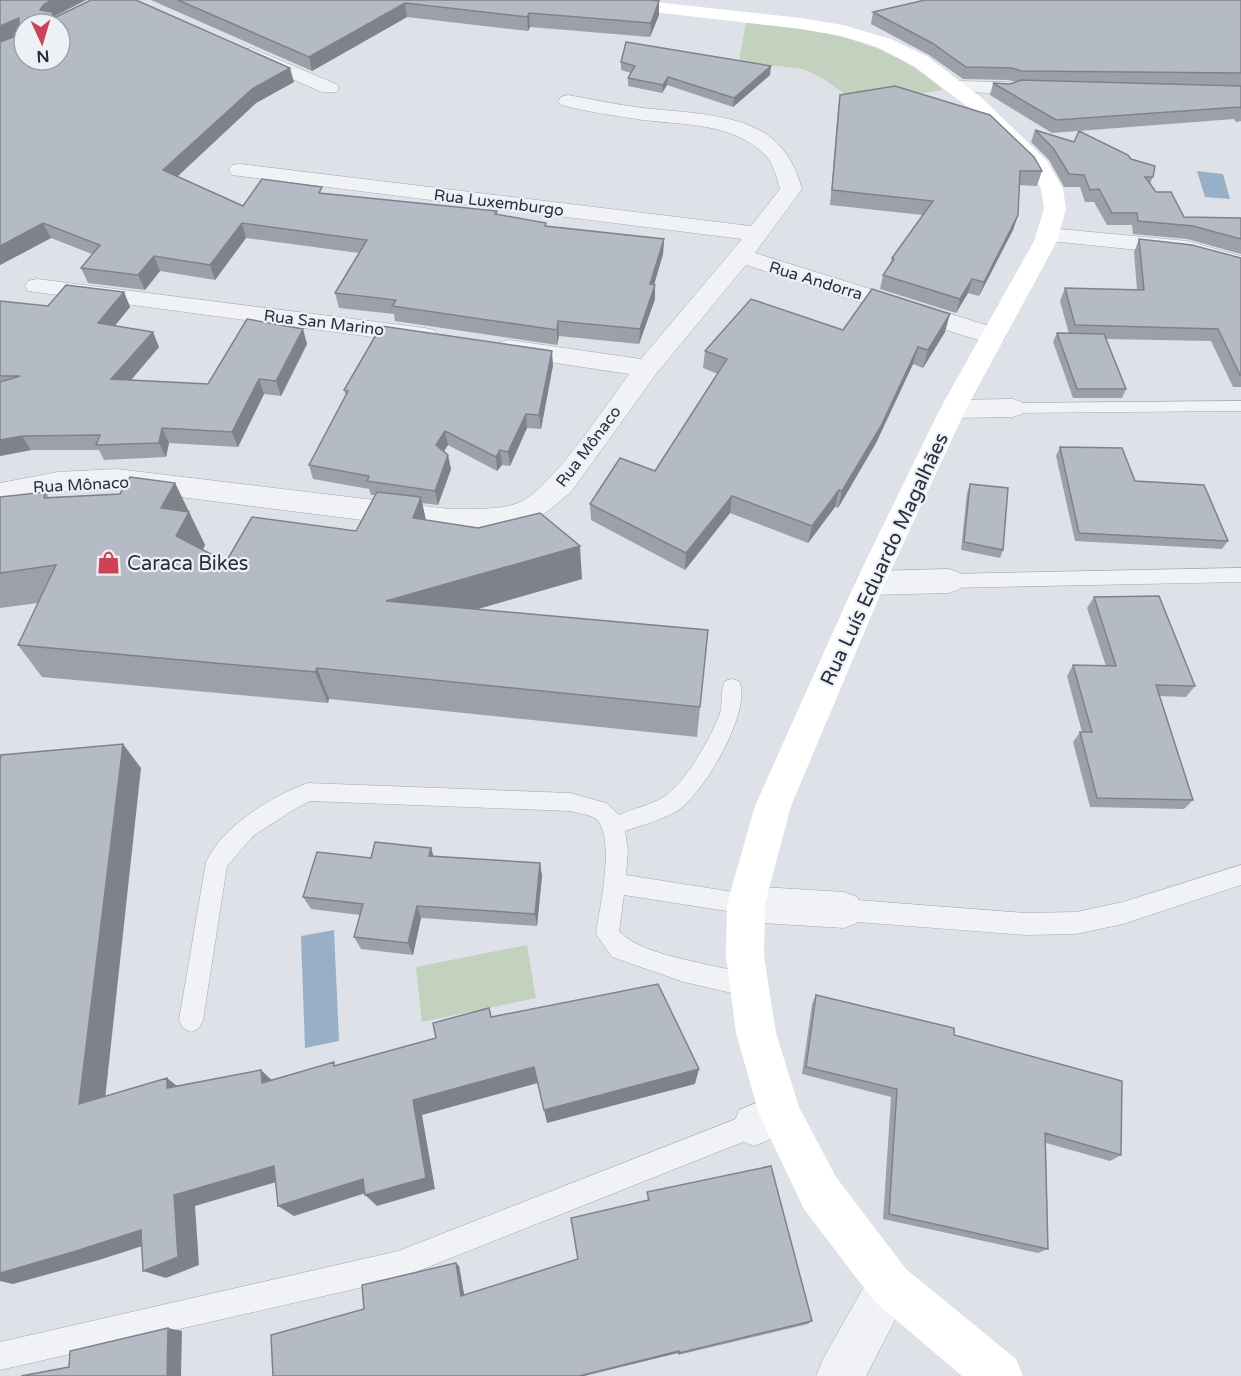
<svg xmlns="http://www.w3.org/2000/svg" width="1241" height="1376" viewBox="0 0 1241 1376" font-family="'Varela Round',sans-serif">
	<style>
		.green { fill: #c3d1bf }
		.water { fill: #98afc8 }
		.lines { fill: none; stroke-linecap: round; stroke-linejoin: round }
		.service-casing { stroke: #a3a8b1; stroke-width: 1 }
		.minor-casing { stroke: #a3a8b1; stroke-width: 1 }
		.service { fill: #f0f2f6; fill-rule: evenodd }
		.minor { fill: #f0f2f6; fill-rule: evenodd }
		.secondary { fill: #fff; fill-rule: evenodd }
		.wall { fill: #9ca1a9 }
		.shaded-wall { fill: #7f8389 }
		.building { fill: #b5bbc4; stroke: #7f8389; stroke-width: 1.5; fill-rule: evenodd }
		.labels { text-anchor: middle; stroke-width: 4.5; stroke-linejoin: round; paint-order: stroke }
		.far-street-label { font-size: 16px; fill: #272f3e; stroke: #edf0f5 }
		.street-label { font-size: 20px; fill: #272f3e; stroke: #edf0f5 }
		.poi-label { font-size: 20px; fill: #272f3e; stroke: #edf0f5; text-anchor: start }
	</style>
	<rect width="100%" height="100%" fill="#dee1e7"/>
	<path class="green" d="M746,23c70,3 144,18 197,67l-81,12 -20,-10 -20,-14 -19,-9 -64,-8z
		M527,945l9,53 -114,24 -6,-55z"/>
	<path class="water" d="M1197,171l26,3 7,25 -25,-2z
		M334,930l5,111 -34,7 -4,-112z"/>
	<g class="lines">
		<defs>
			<path id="service" d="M1241,401v10l-228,2 -6,-1 -2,-4 2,-4 6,-1z
				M1241,568v14l-292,6 -6,-2 -3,-5 3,-5 6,-2z
				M732,679l7,2c14,29 -36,114 -62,130 -15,9 -35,14 -52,20l3,19 -2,25 120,19 8,3 3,7 -3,7 -8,3 -122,-19 -5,36c25,28 102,32 138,47l4,8 -4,8 -8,3 -65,-15 -72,-25 -16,-23c3,-24 22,-104 -3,-117 -7,-3 -16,-4 -23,-6l-260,-10 -17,9 -40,26 -26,30 -24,154 -4,8 -8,4 -8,-4 -4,-8 27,-158c16,-36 66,-66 102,-79l262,10 36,10 13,12c13,-6 31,-10 43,-17 23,-14 49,-60 58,-85 3,-10 0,-22 5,-32z
				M1241,865v20l-118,39 -47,10 -50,1 -182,-14 -8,-4 -3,-7 3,-7 8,-4 182,14 50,-1 47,-10z
				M754,1112l9,4 4,9 -4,9 -365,145 -398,91v-28l398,-91z"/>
			<path id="minor" d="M251,48l85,36 3,4 -3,4h-14l-78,-34 -2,-4 2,-4z
				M956,81l52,1 7,2 3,4 -3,4 -7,2 -59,-3 -3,-4 3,-4z
				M568,95c23,4 45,9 68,12 42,6 113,4 143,38 12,13 18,27 23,44l-47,64 247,77 4,6 -4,6 -9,2 -9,-2 -238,-77 -90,109 -85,118 -32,26 -40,11 -50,2 -332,-42 -59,3 -58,11v-20l58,-11 59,-3 332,40c22,-1 48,2 69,-6 32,-12 89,-99 111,-129l-120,-18 -9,-2 -4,-6 4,-6 9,-2 132,19 101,-120 -502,-63 -8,-1 -3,-5 3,-5 8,-1 511,62 29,-37c-4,-14 -7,-28 -18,-37 -31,-29 -79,-27 -119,-32 -27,-4 -55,-8 -82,-15l-3,-4 3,-4z
				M1049,228l138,13 54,15v14l-55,-15 -145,-15 -3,-5 3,-5z
				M37,279l388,49 9,2 4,6 -4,6 -9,2 -397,-53 -3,-5 3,-5z
				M1013,399l9,3 4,6 -4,6 -9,3 -60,1 -9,-3 -4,-6 4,-6 9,-3z
				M949,569l11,4 4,8 -4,8 -11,4 -79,2 -11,-4 -4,-8 4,-8 11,-4z
				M746,886l98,6 13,5 6,13 -6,13 -13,5 -98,-6 -13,-5 -6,-13 6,-13z
				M780,1093l15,6 6,15 -6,15 -41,17 -15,-6 -6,-15 6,-15z
				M890,1262l16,7 7,16 -47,91h-50l7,-17 51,-90z"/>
		</defs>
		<use href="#service" class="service-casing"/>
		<use href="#minor" class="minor-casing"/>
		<use href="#service" class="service"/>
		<use href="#minor" class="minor"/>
		<path class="secondary" d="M583,0h54l164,18 42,7 48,14 37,18 55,42 64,62 16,28 3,20 -9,32 -91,168 -81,174 -94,223 -26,98 -1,52 12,77 23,74 37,70 70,92 110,90 7,17h-61l-88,-75 -70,-92 -45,-95 -23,-81 -10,-77 1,-52 28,-98 100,-223 85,-174 94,-168 10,-32 -3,-20 -10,-19 -62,-62 -55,-42 -37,-19 -36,-11 -40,-7 -209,-24 -6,-1z"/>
	</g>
	<path class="wall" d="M0,0h86l-32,17 240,65 -38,21 -79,74 66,29 80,-13 174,18v4l50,11 117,13 -1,15 -9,30 1,1v14l-16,45 -80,-8 -2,9 -162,-24 -1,-7 -55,-6 -4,-15 24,-40 -113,-15 -31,42 -55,-9 -15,19 -57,-7 -7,-15 11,-14 -41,-16 -51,27z
		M151,0h498l10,1v14l-9,22 -120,-10 -2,4 -121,-14 -95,54z
		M1241,0v121l-5,1 -2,-3 -182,14 -62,-38 3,-12 18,1 5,-2 -8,-2 -45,-1 -34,-24 -58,-31 2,-12z
		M621,62l149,13 -37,32 -66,-22 -5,8 -34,-7v-8l3,-5 -10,-3z
		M840,95l202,76 -5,15 -18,-1 -1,30 -5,15 -34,66 -11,-3 -12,20 -76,-24 3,-14 7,-11 2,-6 31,-43 -93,-10 8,-96z
		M1035,130l96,29 22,18 -3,7 6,8 28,25 57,1v36l-54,-15 -54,-5 -1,-9h-25l-13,-23h-9l-5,-15h-16l-15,-27 -18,-18z
		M1139,239l102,19v129h-8l-22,-46 -105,-2 20,50 -4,9h-49l-20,-56 4,-9 12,1 -9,-33 5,-13 72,2 -3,-38z
		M124,292l6,15 -15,18 44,22 -28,33 77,4 99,-40 -26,52 -17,-2 -26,53 -69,-4 -3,14 -62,3 -5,-10h-68l-31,6v-155l48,5z
		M843,330l102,2 -22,36 -10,-4 -37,79 -38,65 -3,-1 -27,36 -78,-30 -45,57 -94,-50 -1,-16 65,-33 63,-97 -15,-6 2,-17z
		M553,365l-12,64 -14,-1 -17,38 -8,-1 -5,6 -49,-26 -4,6 7,18 -13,36 -16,-2 4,17 156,59 -105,30 223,98 -3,30 -368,-38 -1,4 -286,-26 -24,-32 20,-42 -38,5v-111l45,-5 4,5 71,-3 55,-11 30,62 -2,5 23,12 130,-31 19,-36h-4l-2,-6 -56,-10 -4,-14 37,-70 -2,-5z
		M1060,447l75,34 93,60 -6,8 -147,-8 -19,-85z
		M970,484l33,66 -3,8 -39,-8 6,-57z
		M1094,597l101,89 -9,11 -27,-1 34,104 -9,9 -94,-2 -17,-65 7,-10h2l-15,-56 6,-11 33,1 -19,-58z
		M431,848l2,8 107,7 2,13 -5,50 -116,-8 -8,37 -52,-6 -7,-12 6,-22 -49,-6 -8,-12 68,-39z
		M816,995l138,40 167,120 -11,6 -64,-18 2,106 -10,4 -155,-34 8,-122 -89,-23 10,-70z
		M647,1192l165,129 -4,3 -130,31v-2l-314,-44 92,-46 3,3 5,29 114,-36 70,-58z"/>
	<path class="shaded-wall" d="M53,0h33l-32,16 3,8 -17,-14 4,-6z
		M659,1v14l-9,22 1,-14z
		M405,3l2,14 -95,54 -3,-14z
		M529,13l1,14 -2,4 -1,-14z
		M19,18l5,14 -24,11v-17z
		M771,66l-1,9 -37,32 1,-9z
		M290,68l4,14 -38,21 -88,82 -5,-15 89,-81z
		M668,77l-1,8 -5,8 1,-8z
		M1018,215l-5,15 -34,66 5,-14z
		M43,223l8,15 -51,27v-19z
		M242,223l4,15 -31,42 -5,-15z
		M664,239l-1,15 -13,45v-15z
		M154,256l6,15 -15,19 -7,-15z
		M972,279l-4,14 -12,20 4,-14z
		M655,285v14l-16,45 1,-15z
		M124,292l6,15 -25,31 -7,-15z
		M950,314l-5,18 -22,36 5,-18z
		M558,321l1,15 -2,9v-15z
		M303,329l4,15 -26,52 -5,-15z
		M153,332l6,15 -40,47 -8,-15z
		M918,347l-5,17 -37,79 -38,65 4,-17z
		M552,351l1,14 -12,64 -2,-14z
		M259,379l5,15 -26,53 -6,-15z
		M526,414l1,14 -17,38 -2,-14z
		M162,428l7,15 -3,14 -7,-14z
		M445,431l3,14 -9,14 -3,-14z
		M22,436l9,14 -31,6v-16z
		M500,450l2,15 -5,6 -1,-14z
		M448,455l3,14 -13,36 -3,-14z
		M175,483l30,62 -12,24 -32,-61z
		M839,490l-4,17 -27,36 4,-17z
		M732,496l-2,17 -45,57 1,-17z
		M421,497l7,34 -15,-13z
		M580,546l2,33 -187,54 -9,-32z
		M317,668l12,31 -1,4 -13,-31z
		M123,744l18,24 -38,350 -24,-14z
		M431,848l4,13 -6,-5z
		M540,863l2,13 -5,50 -2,-12z
		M417,906l4,12 -8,37 -5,-12z
		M534,1067l4,16 -116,32 13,74 -58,17 -12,-11 48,-95z
		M699,1069l-4,15 -148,39 -3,-13z
		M261,1070l16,15 -15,-2z
		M167,1078l19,15 -19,-5z
		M274,1166l16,12 -95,28 4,59 -33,13 -23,-7 31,-76z
		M363,1179l12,11 -81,26 -16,-10z
		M141,1230l23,9 -65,21 -86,24 -13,-3v-8z
		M456,1263l3,3 6,33 -4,-3z
		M168,1328l14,3 -1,45h-14z
		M679,1351l-1,2 -94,23h-5z"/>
	<path class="building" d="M0,0h53l-9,4 -4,6 12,2 1,5 5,-1 33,-16h45l154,68 -38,21 -89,81 80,36 19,-27 60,8 -3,6 178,18 -2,3 51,9 -1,3 119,13 -14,45 5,1 -15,44 -82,-8 -1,9 -165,-24 4,-6 -61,-7 32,-53 -125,-17 -32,42 -56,-9 -16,19 -57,-7 19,-23 -57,-22 -43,23v-204l19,-7v-17l-19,8zM24,24h36v36h-36z
		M178,0h471l10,1 -8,22 -122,-10 -2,4 -122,-14 -96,54z
		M925,0h316v73l-220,-2 -9,-3 -46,-1 -34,-24 -59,-31z
		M626,42l145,24 -37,32 -66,-21 -5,8 -35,-7 7,-12 -14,-4z
		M1021,80l220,6v22l-1,-1 -184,13 -63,-37 18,1z
		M895,86l95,29 44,42 8,14h-22l-2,44 -34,67 -12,-3 -12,20 -77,-24 11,-16 -2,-1 41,-57 -101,-11 8,-95z
		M1035,130l39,12 5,-11 49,24 3,4 24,7 -2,11h-8l11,15h15l13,25 57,1v21l-48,-13 -55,-5 -1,-8h-25l-13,-24 -9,1 -6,-15 -15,-1 -16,-26z
		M1139,239l53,6 49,13v117h-1l-22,-46 -143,-4 -10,-37 79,2z
		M66,285l58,7 -26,31 55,9 -42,47 97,5 39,-65 56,10 -27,52 -17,-2 -27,53 -70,-4 -3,15 -63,2 4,-10 -78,1 -22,4v-58l20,-6h-20v-75l48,5z
		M872,289l78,25 -22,36 -10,-3 -37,79 -39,65 -3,-1 -27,36 -80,-30 -46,57 -96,-49 30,-46 35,13 72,-112 -22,-8 46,-52 92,31z
		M381,326l171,25 -13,64 -13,-1 -18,38 -8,-2 -4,7 -51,-26 -9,14 12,10 -13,36 -68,-10 2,-5 -60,-11 39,-74 -4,-1z
		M1057,333l47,1 22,55h-49z
		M1060,447l62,1 13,33 69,4 24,56 -149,-8z
		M130,477l45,6 -14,25 28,4 -13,24 50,26 26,-45 104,14 21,-39 44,5 -8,21 65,10 62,-15 40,33 -194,55 322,29 -8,77 -383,-39 -2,4 -297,-27 38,-80 -56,8v-76l45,-5 -1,6 76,-4z
		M970,484l38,4 -5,62 -39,-8z
		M1159,596l36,90 -39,-1 37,115 -96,-2 -17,-66h12l-19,-67 43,1 -22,-69z
		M123,744l-44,360 88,-26v10l94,-18 1,13 72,-21v4l102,-28 -3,-15 56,-15 2,9 167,-33 41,85 -155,41 -10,-43 -121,33 13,78 -61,17 -2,-16 -85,27 -4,-40 -100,29 4,62 -35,14 -2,-41 -68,22 -73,21v-513l1,-5z
		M375,842l56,6 -2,8 111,7 -5,51 -118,-8 -9,37 -54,-6 9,-33 -60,-7 14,-45 54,6z
		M816,995l138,33v7l168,46 -1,74 -76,-22 3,116 -159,-35 8,-125 -91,-22z
		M771,1166l41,155 -133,32v-2l-100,25h-306l-2,-41 93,-26 -2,-24 94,-22 5,33 117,-37 -7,-41 78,-18 -2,-8z
		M168,1328l-1,48h-146l48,-9 1,-16z"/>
	<defs>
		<symbol id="shop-bare" viewBox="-9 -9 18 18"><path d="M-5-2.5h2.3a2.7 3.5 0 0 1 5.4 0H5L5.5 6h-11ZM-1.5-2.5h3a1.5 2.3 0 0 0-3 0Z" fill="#ce4255" stroke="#edf0f5" stroke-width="2.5" paint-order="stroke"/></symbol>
	</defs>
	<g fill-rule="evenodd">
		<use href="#shop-bare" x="92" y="546" width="33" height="33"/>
	</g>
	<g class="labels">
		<g class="far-street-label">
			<text transform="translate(499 202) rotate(7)" y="6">Rua Luxemburgo</text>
			<text transform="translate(816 280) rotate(17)" y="6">Rua Andorra</text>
			<text transform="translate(324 322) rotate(7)" y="6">Rua San Marino</text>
			<text transform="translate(588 446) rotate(-53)" y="6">Rua Mônaco</text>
			<text transform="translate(81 484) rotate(-3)" y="6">Rua Mônaco</text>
		</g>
		<g class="street-label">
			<text transform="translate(884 559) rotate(-65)" y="7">Rua Luís Eduardo Magalhães</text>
		</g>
		<g class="poi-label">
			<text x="127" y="570">Caraca Bikes</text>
		</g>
	</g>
	<g transform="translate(42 42) rotate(176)"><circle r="28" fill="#edf0f5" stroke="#9ea3ac" stroke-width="1.5"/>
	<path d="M0-4.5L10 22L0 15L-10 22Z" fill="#ce4255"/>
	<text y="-9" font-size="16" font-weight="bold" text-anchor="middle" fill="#272f3e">N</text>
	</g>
</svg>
